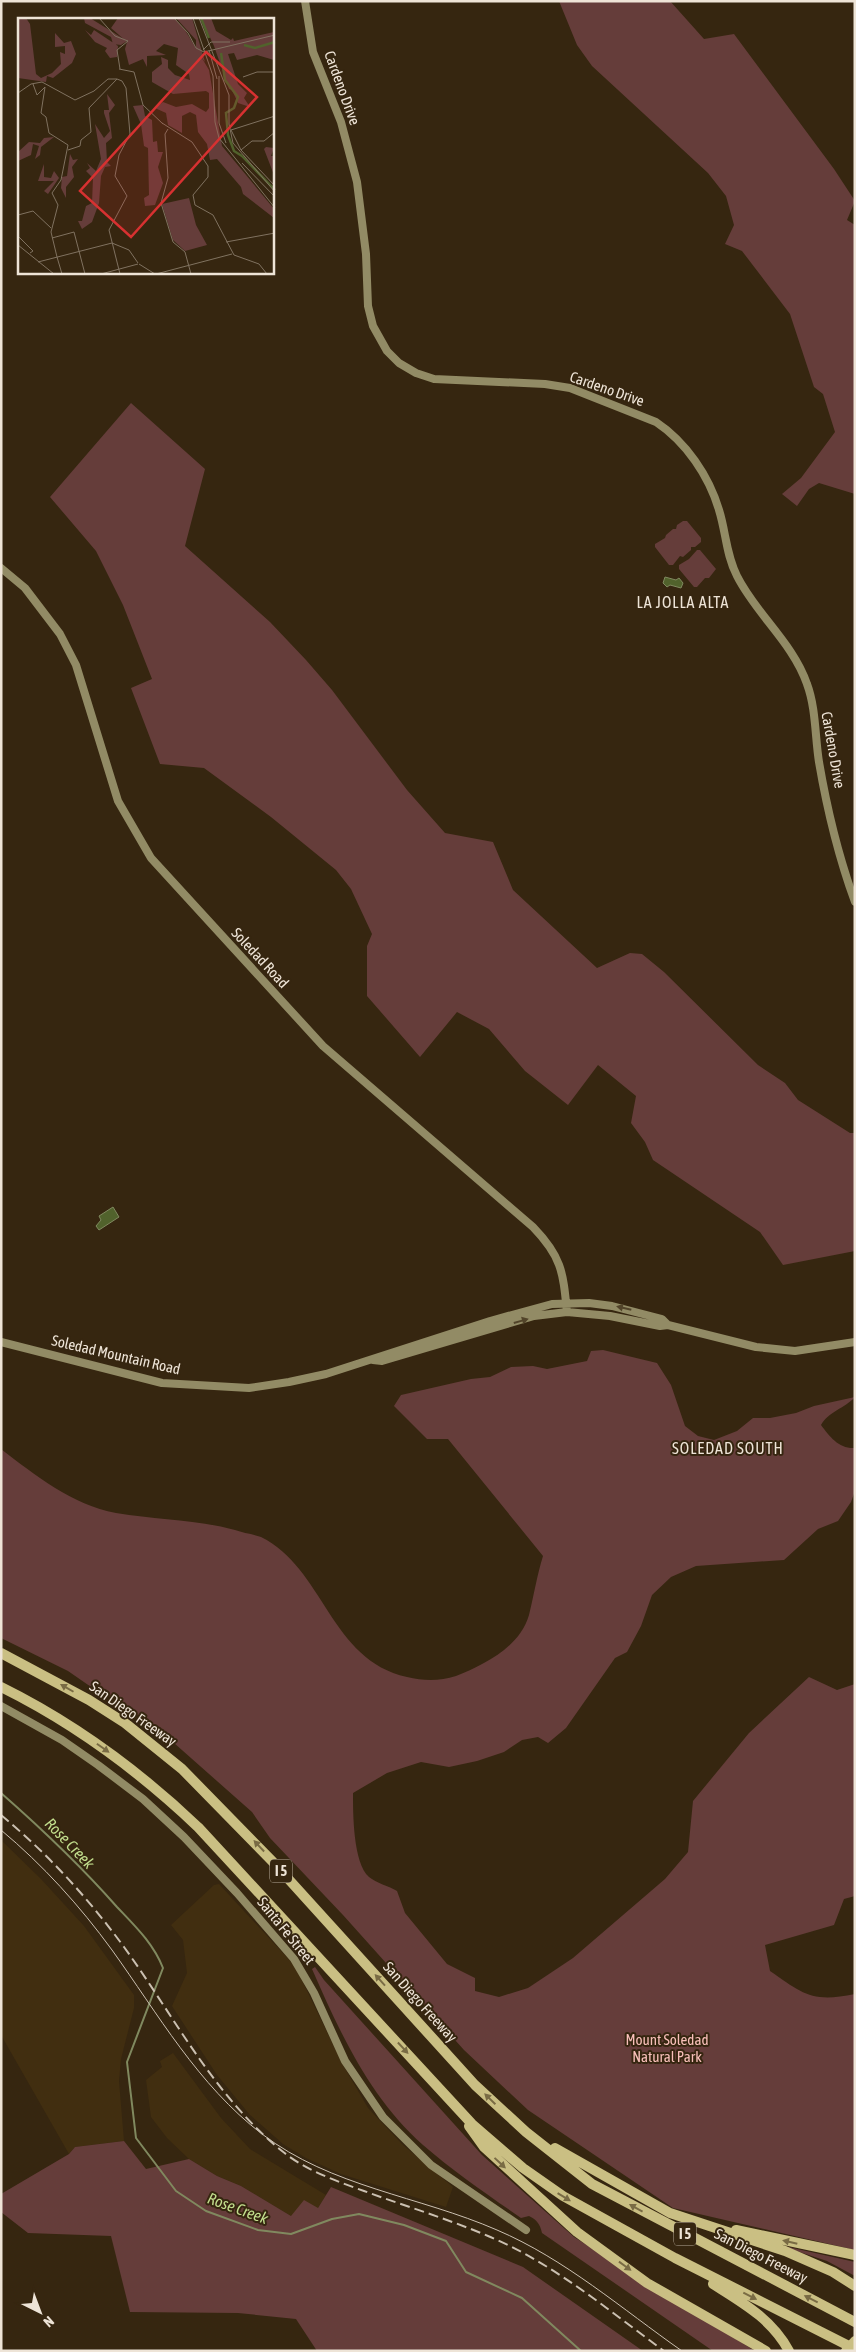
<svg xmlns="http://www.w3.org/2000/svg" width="856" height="2352" viewBox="0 0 856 2352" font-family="'Asap Condensed',sans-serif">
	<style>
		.built { fill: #412e10 }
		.green { fill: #653d3a }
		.water { fill: #51622c; stroke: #80895f }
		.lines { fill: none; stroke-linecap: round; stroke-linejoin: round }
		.stream { stroke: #80895f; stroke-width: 2 }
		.secondary { stroke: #928b65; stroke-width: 8 }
		.highway { stroke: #cabf83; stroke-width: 10 }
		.tram { stroke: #cbc0b1; stroke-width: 1 }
		.rail { stroke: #cbc0b1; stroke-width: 2; stroke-dasharray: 10 5; stroke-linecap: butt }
		.highway-bridge { stroke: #cabf83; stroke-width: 10 }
		.oneway { fill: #52442a }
		.oneway2 { fill: #796b44 }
		.labels { text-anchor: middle; stroke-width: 4; stroke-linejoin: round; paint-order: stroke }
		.shield { fill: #362610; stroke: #b7ab9b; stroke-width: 1 }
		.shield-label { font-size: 14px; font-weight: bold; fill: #eee4d7 }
		.street-label { font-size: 15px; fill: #eee4d7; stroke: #362610 }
		.park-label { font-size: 15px; fill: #f8bfb9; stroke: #362610 }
		.neighbourhood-label { font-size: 16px; letter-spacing: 1px; fill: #eee4d7; stroke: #362610 }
		.water-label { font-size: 16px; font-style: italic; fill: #c2de8d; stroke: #362610 }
		.inset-river { fill: none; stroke: #51622c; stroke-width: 2.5 }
		.inset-road { fill: none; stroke: #807260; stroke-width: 1 }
		.view { fill: #d73131; fill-opacity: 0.15; stroke: #d73131; stroke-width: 2.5 }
		.inset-edge { fill: none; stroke: #eee4d7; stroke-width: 2.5 }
	</style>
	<rect width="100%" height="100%" fill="#362610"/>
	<path class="built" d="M1,1840l40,39 43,47 50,69v13l-13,51 -2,22 5,60 -49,6 -6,7 -68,-119z
		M219,1884l76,82 48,99 25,43 35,37 50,42 -7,20 -105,-33 -35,-16 -23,-14 -33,-29 -33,-40 -45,-69 15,-33 -4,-33 -12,-15 43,-40z
		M173,2053l48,65 29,31 76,46 -8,13 -27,8 -50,-30 -24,-10 -28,-17 -22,-21 -16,-21 -5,-37 16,-13 -2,-6z"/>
	<path class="green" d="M559,1h111l34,38 30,-5 100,135 21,32 -8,19 8,5v269l-36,-11 -10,6 -12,17 -15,-12 19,-16 34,-46 -12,-38 -9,-7 -24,-73 -48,-63 -17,-7 9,-19 -8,-29 -18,-23 -116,-107 -15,-21z
		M131,403l74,66 -20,77 85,76 36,38 26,30 75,100 38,43 48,9 20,48 84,78 33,-15 12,1 22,18 94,93 27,18 13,17 52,33h5v118l-72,14 -23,-33 -107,-72 -8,-18 -14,-19 5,-27 -38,-31 -30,40 -43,-34 -36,-42 -32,-17 -37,45 -53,-61v-50l5,-12 -21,-45 -15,-19 -65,-53 -67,-49 -44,-4 -29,-76 21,-9 -29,-74 -27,-54 -46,-54z
		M683,521h4l14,17v4l-6,5h-4v3l-8,7 -3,-1 -7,9h-4l-14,-18v-3l10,-6 1,-3 7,-6h3l1,-4z
		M697,550h3l16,19 -7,9h-4l-8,9h-3l-15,-18v-4l10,-6z
		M603,1350l54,13 14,22 14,41 13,10 16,4 23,-9 16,-13h17l26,-5 18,-7 41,-9c-11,12 -26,14 -34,28 9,12 18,24 34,23v43l-4,11 -13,19 -20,8 -34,31 -88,6 -25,11 -19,18 -11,31 -14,26 -12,6 -49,70 -18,15 -10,-6 -16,3 -18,12 -27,9 -28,6 -28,-5 -34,11 -34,20c0,20 0,70 16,84 7,6 20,9 28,14l8,22 42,51 28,14v13l24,6 29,-9 45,-30 92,-79 23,-27 5,-51 56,-68 60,-56 28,13 18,-6v212l-11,3 -10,26 -69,20 5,26c33,23 42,32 85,23v256l-182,-42 -145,-98 -64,-60 -121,-135 -73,-77 -18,-26 -78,-69 -54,-41 -26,-13 -26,-18 -67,-33v-189c34,26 71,56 115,64 41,7 78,6 119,17 8,3 18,4 26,7 63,31 69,123 146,140 17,4 33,4 49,-1 28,-11 64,-29 73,-61 5,-20 8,-40 14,-59l-95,-117h-21l-33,-33 7,-11 70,-16 19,-2 21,-10 22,-1 14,3 40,-8 4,-10z
		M315,1967l9,13 158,175 92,82 181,114h-42l-171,-118c-2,-9 -5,-13 -13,-17l-8,2c-33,-23 -67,-46 -98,-73 -53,-47 -83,-112 -111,-176z
		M124,2141l22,28 43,-10 28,17 24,10 50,30 13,-16 14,8 13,-21 192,80 120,84h-326l-21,-32 -58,-6 -108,-1 -19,-76 -83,-3 -27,-21v-18l68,-40 6,-7z
		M775,2244l80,18v14l-28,-15z"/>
	<path class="water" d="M665,577l11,3 3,-2 4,5 -2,5 -11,-3 -3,2 -4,-4z
		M113,1207l6,10 -20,13 -3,-4 5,-6 -2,-4z"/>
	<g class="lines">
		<path class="stream" d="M1,1793c41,36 80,73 116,114 18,19 36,36 46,61l-36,94 9,76 40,53 30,20 52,19 33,4 41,-15 27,-5 45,11 42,16 20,31 56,26 59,53"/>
		<path class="secondary" d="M305,1l8,51 28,70 16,60 9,72 2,52 5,20 14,25 12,12 17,10 18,6 111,5 25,4 86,34c30,20 53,54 63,88 7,22 7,45 18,66 19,38 56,67 70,108 9,24 8,53 12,78 8,47 20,96 36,140
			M1,568l24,20 35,46 16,31 42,136 33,57 172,188 210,181c29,30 30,45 34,85
			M1,1342l161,41 87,5 40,-6 37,-8 164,-53 62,-17 37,-1 23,3 50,13 6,6
			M373,1360l9,1 152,-45 33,-4 43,4 50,10 8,-1 88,22 39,4 60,-9
			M1,1706l61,34 36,25 45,34 41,38 53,56 57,66 20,34 31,68 38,56 48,48 95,65"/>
		<path class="highway" d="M1,1653l88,47 36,23 57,46 91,93 202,223 51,47 66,52 263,138
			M1,1687c75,37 137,83 197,140l274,297 51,44 40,28 112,62 180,91
			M469,2126l15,21 93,85 70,51 119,68
			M555,2148l115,65 115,38 48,21 22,14
			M736,2230l119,25
			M713,2284c30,19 59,35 76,67"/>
		<path class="tram" d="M1,1830c42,35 79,76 111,120 46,64 86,135 150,184 69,53 157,62 235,96 68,29 125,79 185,121"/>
		<path class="rail" d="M1,1815c47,39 87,83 123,132 50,69 90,149 158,204 23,19 54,30 82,40 41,15 84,28 124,45 65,27 120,74 176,115"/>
		<path class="highway-bridge" d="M846,2351l9,-10"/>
	</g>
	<defs><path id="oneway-solid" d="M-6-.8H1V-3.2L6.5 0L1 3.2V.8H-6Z" transform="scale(1.25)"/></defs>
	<g class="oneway">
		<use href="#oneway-solid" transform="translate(624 1308) rotate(-167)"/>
		<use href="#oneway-solid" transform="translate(521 1321) rotate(-16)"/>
	</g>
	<g class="oneway2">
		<use href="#oneway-solid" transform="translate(67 1688) rotate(-150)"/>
		<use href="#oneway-solid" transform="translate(103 1748) rotate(35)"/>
		<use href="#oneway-solid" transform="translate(259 1846) rotate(-133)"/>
		<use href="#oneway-solid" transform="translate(380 1980) rotate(-132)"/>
		<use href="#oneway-solid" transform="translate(403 2048) rotate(47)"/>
		<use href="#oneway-solid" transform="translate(490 2099) rotate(-136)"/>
		<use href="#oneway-solid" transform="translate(500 2163) rotate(43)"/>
		<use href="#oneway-solid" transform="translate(564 2197) rotate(31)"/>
		<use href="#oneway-solid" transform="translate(636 2208) rotate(-151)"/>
		<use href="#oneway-solid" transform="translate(790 2242) rotate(-167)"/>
		<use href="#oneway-solid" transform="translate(625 2266) rotate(36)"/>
		<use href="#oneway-solid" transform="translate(750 2296) rotate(27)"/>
		<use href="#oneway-solid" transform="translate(811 2299) rotate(-153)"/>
	</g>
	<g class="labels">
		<g class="shield">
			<rect x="270" y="1859.5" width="22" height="23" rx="4"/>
			<rect x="674" y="2222.5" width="22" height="23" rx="4"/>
		</g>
		<g class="shield-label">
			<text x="281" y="1876">I 5</text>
			<text x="685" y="2239">I 5</text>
		</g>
		<g class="street-label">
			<text transform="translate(342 88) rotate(70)" y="5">Cardeno Drive</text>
			<text transform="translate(607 389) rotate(19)" y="5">Cardeno Drive</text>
			<text transform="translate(833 750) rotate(80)" y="5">Cardeno Drive</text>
			<text transform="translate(260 958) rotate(47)" y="5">Soledad Road</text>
			<text transform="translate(116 1355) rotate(13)" y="5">Soledad Mountain Road</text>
			<text transform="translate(133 1714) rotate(35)" y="5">San Diego Freeway</text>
			<text transform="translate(286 1931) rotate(51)" y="5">Santa Fe Street</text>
			<text transform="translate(420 2002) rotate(48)" y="5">San Diego Freeway</text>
			<text transform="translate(761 2256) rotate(27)" y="5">San Diego Freeway</text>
		</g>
		<g class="park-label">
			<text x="667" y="2045">Mount Soledad<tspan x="667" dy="17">Natural Park</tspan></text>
		</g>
		<g class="neighbourhood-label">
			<text x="683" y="608">LA JOLLA ALTA</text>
			<text x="728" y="1454">SOLEDAD SOUTH</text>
		</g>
		<g class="water-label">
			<text transform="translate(70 1843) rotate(46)" y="6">Rose Creek</text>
			<text transform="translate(238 2208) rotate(20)" y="6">Rose Creek</text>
		</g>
	</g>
	<g transform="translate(18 18)">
		<rect width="256" height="256" fill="#362610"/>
		<path d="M0,0h8l4,6 6,50 5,4 11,-5 9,-9 -1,-12 5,2v-8l-10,1v-14l9,10 7,-2 5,13 -4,9 -19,15 -6,-2 -1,6 -28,-4zM66,0h6l37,23 -6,4 -8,-1 -2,-7 -26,-14zM100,0h56l11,12 24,40 13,76 53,64 -1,8 -31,-24 -2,-7 -24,-28 -7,1 -3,-16 -9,-12 -2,-17 -6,-3 -8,4v17l-14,-8 -2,-12 -11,-5 8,-6 13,5 16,-3 14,8 3,-4v-15l-3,-2 -33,3 -21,-12v-10l10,-8 -1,-7 7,3v8l7,7 15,5 -1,-6 -13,-9 2,-17 -14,-4 -8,7 10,4 -19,1v11l-4,-8 -14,6 -4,-16 2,-7 -16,-14zM158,0h16l13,44 -9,-12v-10zM183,0h10l5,13 15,9 2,-2 1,3 40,-9v28l-17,-5 -20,5 -3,-7 -6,1 10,30 9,9 -3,5 6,9 -12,-4 -6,-13 -3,-1 -15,-43zM67,12l6,5 3,-5 24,16 -1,11 -7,1 -5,-7 2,-3 -12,-6zM89,76l8,11 -6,8 3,25 -6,5 1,19 4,4 -6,1 -4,9 -2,27 -7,19 -10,7 -4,-8h4l4,-15 6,-3 1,-25 -7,-7 4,-3 -3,-5 9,8 5,-12 -6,-35 9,14 6,-7 -6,-18v-3h5zM125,87l2,11 7,4 1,22 4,-1 1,11h5l-5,15 5,16 -8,22 -10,1 -1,-8 5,-3 -1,-47 -4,-2 -3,-22 -8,-18zM36,119l-13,10 -1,8 -5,4 4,-13 -6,-2 -2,11 -13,6v-9l11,-10 11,1 4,-5zM248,129l8,1 -3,8h3v19l-10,-26zM52,136l3,6 5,-1 -6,8 2,10 -8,10v11l-5,-10 1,-11 5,-1zM26,146v13l7,1 3,-7 5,7 -11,16 -4,-3 10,-10h-16zM171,180l7,27 11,20 -22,6 -12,-11 -11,-36z" fill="#653d3a"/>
		<path class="inset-river" d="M183,0l8,20M226,27l11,3 20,-6M203,35l4,27 13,17 -4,11 -8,5 2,22 6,16 8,5M224,138l33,34"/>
		<path class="inset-road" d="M81,0l16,18 13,5 -11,9 3,19M156,0l14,15 8,15 8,4 71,-17M175,0l20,58 2,46 4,16 56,70M181,0l30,77v29l4,19 42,49M185,32l8,-8h19M191,32l8,29M101,51l15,3 9,33 20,19M201,58v47l7,20M225,59l14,-5h18M15,66l4,11 8,-8 -4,26 5,4 3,16 19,12 -7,35 -9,13 6,12 -7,27 6,25M0,75l13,-9 11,-2 33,18 19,-9 14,-12h9M257,98l-44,14 10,20 11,-9h12l11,-9M144,105l30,19 16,24v11l-15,18 2,10 18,10 21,40 25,9 8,10M150,111l-3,5 3,44 -7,25 12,39 12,10 6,22M50,132l12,-4 1,-6 10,-8 -2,-24 28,-29 5,2 4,7 4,46 -11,21 -4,21 12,20 -18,34 11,44M223,132l34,36M224,145l33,34M0,197l15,-4 18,17M0,218l15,15 -3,2M34,220l22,-6 11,42M208,224l49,-9M0,227l36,29M39,239l5,17M20,244l74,-19 17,7 9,13M121,246l16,10M83,256l37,-10M138,256l76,-20"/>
		<path class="view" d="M188,34l51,45 -126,140 -51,-46z"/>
		<rect width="256" height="256" class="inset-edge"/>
	</g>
	<rect width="856" height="2352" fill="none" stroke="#eee4d7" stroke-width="5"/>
	<g transform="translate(40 2312) rotate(138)" stroke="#362610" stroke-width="4" paint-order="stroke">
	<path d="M0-4L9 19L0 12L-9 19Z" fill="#eee4d7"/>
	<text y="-8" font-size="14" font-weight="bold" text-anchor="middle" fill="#eee4d7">N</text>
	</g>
</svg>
